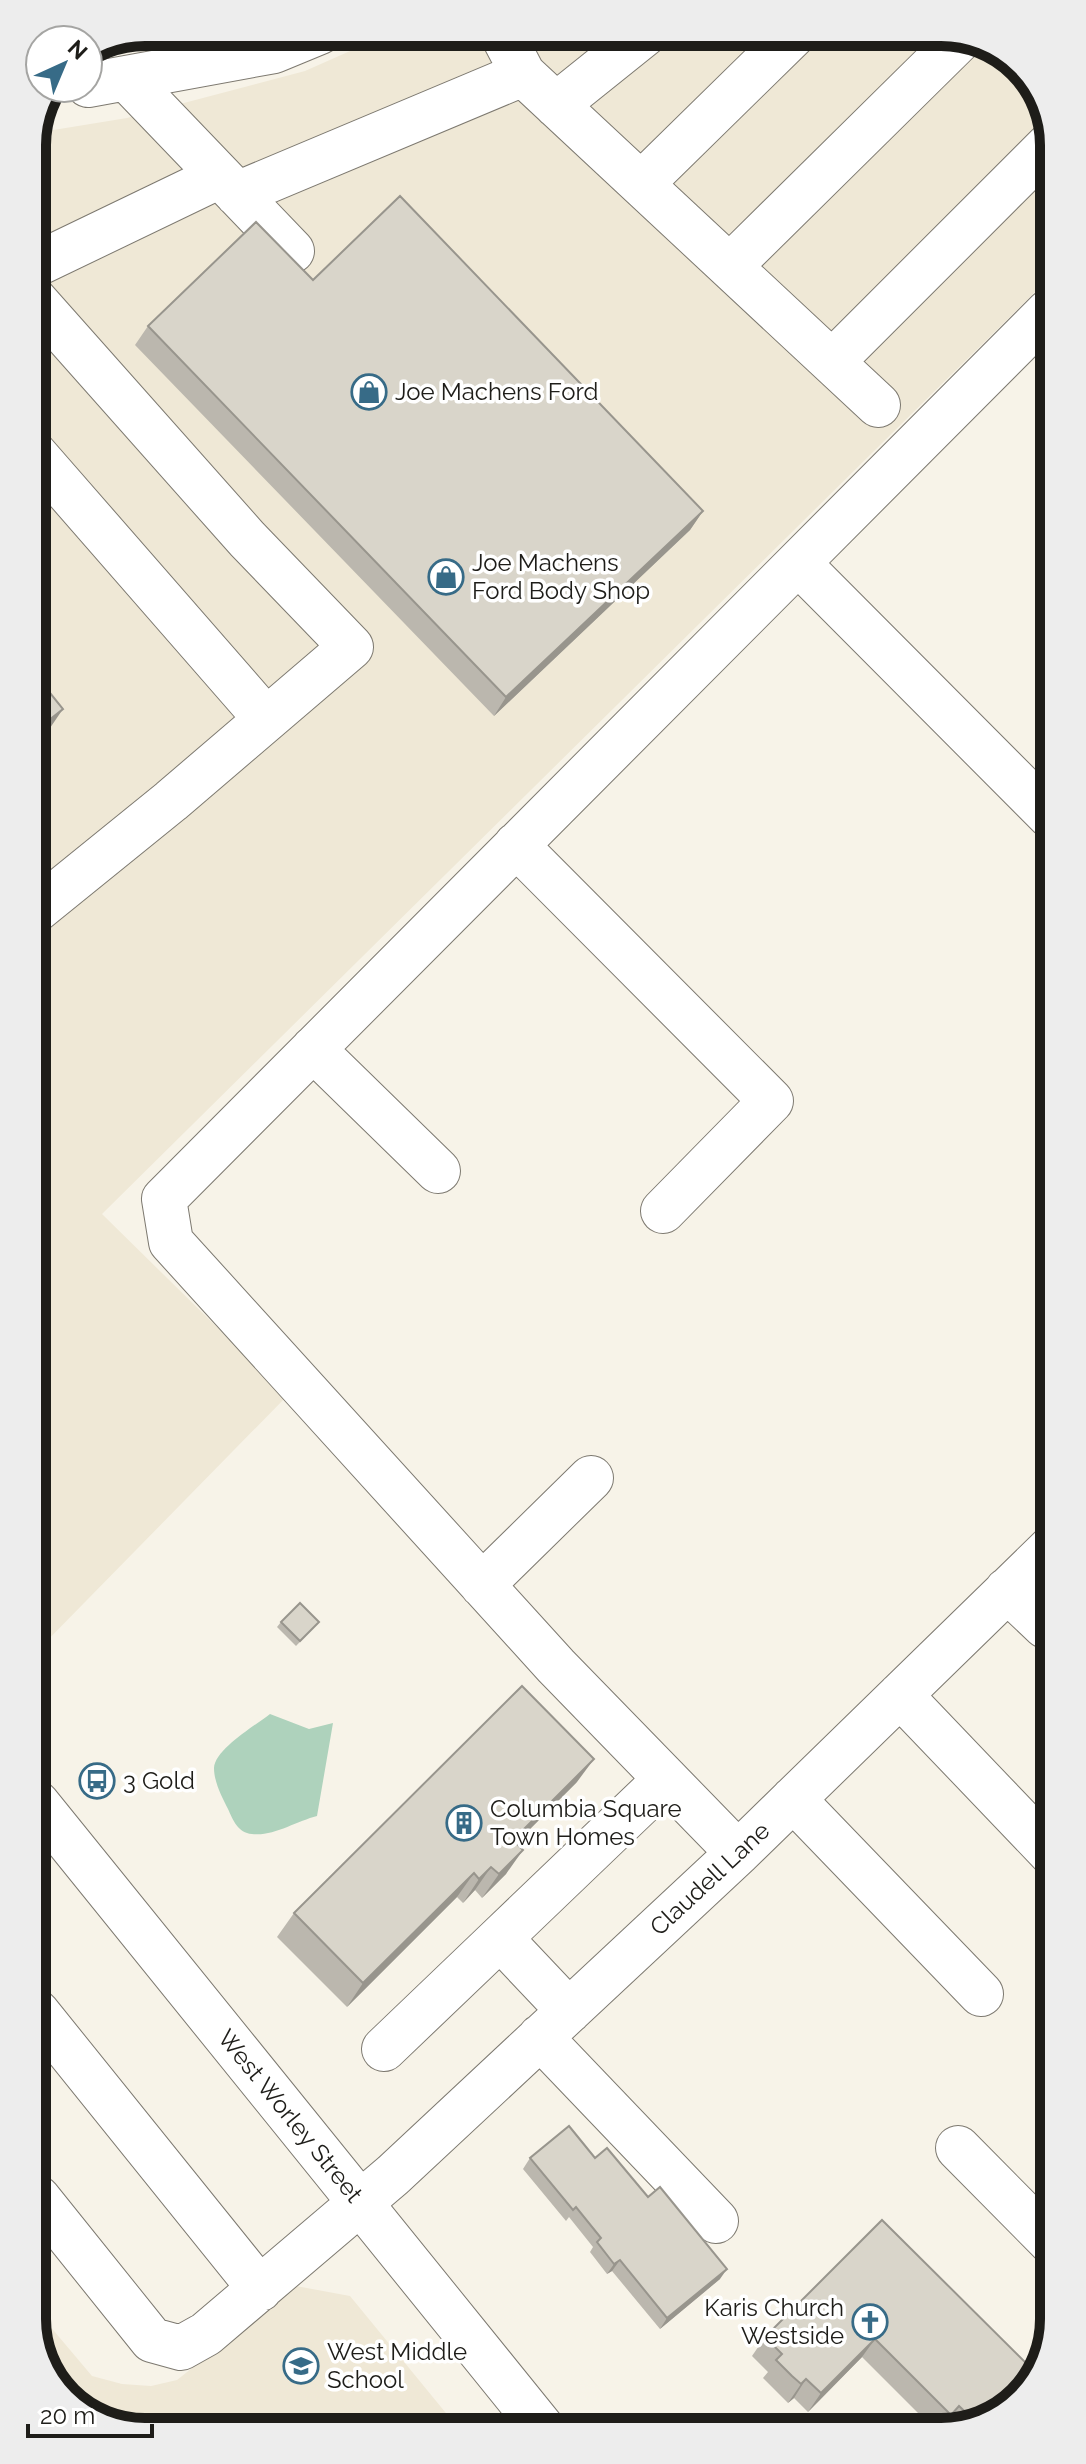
<svg xmlns="http://www.w3.org/2000/svg" width="1086" height="2464" viewBox="0 0 1086 2464" font-family="Raleway,sans-serif">
	<style>
		.built { fill: #efe8d6 }
		.green { fill: #aed2bc }
		.lines { fill: none; stroke-linecap: round; stroke-linejoin: round }
		.minor-casing { stroke: #7d7970; stroke-width: 46 }
		.minor { stroke: #fff; stroke-width: 44 }
		.wall { fill: #bbb7ae }
		.shaded-wall { fill: #98958d }
		.building { fill: #d9d5ca; stroke: #98958d; stroke-width: 2 }
		.labels { text-anchor: middle; stroke-width: 7; stroke-linejoin: round; paint-order: stroke }
		.poi-label { font-size: 24px; fill: #1e1d19; stroke: #fff; text-anchor: start }
		.street-label { font-size: 24px; fill: #1e1d19; stroke: #fff }
		.rim { fill: none; stroke: #1e1d19; stroke-width: 10 }
	</style>
	<rect width="100%" height="100%" fill="#f7f3e8"/>
	<path class="built" d="M393,32h555l62,24 38,53v170l-946,935 185,182 -251,256 -4,-1514 3,-5 92,-15 178,-47z
		M296,2286l54,10 109,133 -321,3 -61,-23 -39,-54v-43l54,64 30,8 29,2 26,-6z"/>
	<path class="green" d="M270,1714l39,15 24,-6 -16,93c-20,5 -45,21 -65,18 -14,-1 -19,-14 -24,-25 -6,-12 -14,-27 -14,-41 1,-19 42,-43 56,-54z
		M297,2424l34,6 -103,1 2,-1z"/>
	<g class="lines">
		<defs>
			<path id="minor" d="M501,32l22,42
				M126,78l166,173
				M88,85l186,-34 46,-19
				M556,105l91,-73
				M641,184l155,-152
				M237,194l286,-120 355,331
				M33,266l187,-90
				M730,266l232,-229
				M33,298l214,241 104,108 -180,154 -137,111
				M832,362l216,-216
				M33,452l233,267
				M798,563l252,253
				M516,845l255,256 -108,110
				M313,1049l125,122
				M482,1585l109,-107
				M1007,1590l38,36 7,3
				M900,1695l153,160
				M793,1799l188,195
				M37,1803l506,626
				M738,1853l-182,-187 -385,-424 -7,-43 884,-887
				M569,2011l-69,-73 166,-159
				M37,2012l223,277
				M540,2037l176,184
				M384,2049l116,-111
				M958,2148l96,97
				M38,2198l114,142 29,8 25,-14 187,-159 345,-322 314,-306"/>
		</defs>
		<use href="#minor" class="minor-casing"/>
		<use href="#minor" class="minor"/>
	</g>
	<path class="wall" d="M313,280l390,231 -13,19 -196,186 -359,-371 13,-19z
		M281,1622h38l-23,24 -19,-19z
		M577,1782l-61,61 -10,31 -24,24 -7,-8 -12,13 -6,-6 -110,110 -70,-70 17,-24z
		M530,2158h65l53,39 72,82 -60,50 -48,-58 -5,3 -17,-22 3,-5 -24,-30 -3,4 -43,-52z
		M882,2220l154,153 -6,15 -53,38h-29l-2,-2 -1,2h-14l-69,-69 -54,55 -14,-14 -6,5 -25,-25 5,-6 -16,-16 13,-19z"/>
	<path class="shaded-wall" d="M703,511l-13,19 -196,186 12,-19z
		M63,709l-13,19 -16,12v-8z
		M594,1759l-17,23 -81,81 17,-23z
		M523,1850l-17,24 -24,24 17,-24z
		M491,1867l-16,23 -12,13 16,-24z
		M474,1873l-17,24 -110,110 16,-24z
		M620,2260l-8,11 -5,3 7,-10z
		M727,2269l-7,10 -60,50 7,-11z
		M875,2339l-13,18 -54,55 13,-19z
		M806,2379l-12,19 -6,5 13,-19z
		M959,2406l-13,18 -3,2 8,-11z"/>
	<path class="building" d="M400,196l303,315 -197,186 -358,-371 108,-104 57,58z
		M34,673l29,36 -29,23z
		M300,1603l19,19 -19,19 -19,-19z
		M522,1686l72,73 -81,81 10,10 -24,24 -8,-7 -12,12 -5,-6 -111,110 -69,-70z
		M569,2126l26,32 12,-10 41,49 12,-10 67,82 -60,49 -47,-58 -6,4 -17,-22 4,-4 -25,-31 -3,3 -43,-52z
		M882,2220l154,153 -3,8 -5,4 2,3 -51,37 -20,-19 -8,9 -76,-76 -54,54 -15,-14 -5,5 -9,-8 -16,-16 6,-6 -17,-17z"/>
	<defs>
		<symbol id="shop-ring" viewBox="-11 -11 22 22"><circle r="9.5" fill="#fff" stroke="#376b87" stroke-width="1.5"/><path d="M-5-2.5h2.3a2.7 3.5 0 0 1 5.4 0H5L5.5 6h-11ZM-1.5-2.5h3a1.5 2.3 0 0 0-3 0Z" fill="#376b87"/></symbol>
		<symbol id="bus-ring" viewBox="-11 -11 22 22"><circle r="9.5" fill="#fff" stroke="#376b87" stroke-width="1.5"/><path d="M-5-6H5V4H4V6H2V4H-2V6H-4V4H-5ZM-3.5-4V0h7V-4ZM-3.5 1.2v1.5H-2V1.2ZM2 1.2v1.5H3.5V1.2Z" fill="#376b87"/></symbol>
		<symbol id="building-ring" viewBox="-11 -11 22 22"><circle r="9.5" fill="#fff" stroke="#376b87" stroke-width="1.5"/><path d="M-4-6H4V6H1V3H-1V6H-4ZM-2.5-4.3h1.7v1.8h-1.7ZM.8-4.3h1.7v1.8H.8ZM-2.5-1h1.7V.8h-1.7ZM.8-1h1.7V.8H.8Z" fill="#376b87"/></symbol>
		<symbol id="church-ring" viewBox="-11 -11 22 22"><circle r="9.5" fill="#fff" stroke="#376b87" stroke-width="1.5"/><path d="M-1.2-6h2.4v3.5h3.3v2.4h-3.3V6h-2.4V-.1h-3.3v-2.4h3.3Z" fill="#376b87"/></symbol>
		<symbol id="school-ring" viewBox="-11 -11 22 22"><circle r="9.5" fill="#fff" stroke="#376b87" stroke-width="1.5"/><path d="M0-5L7-2L0 1L-7-2ZM-4 1L0 2.5L4 1V4Q0 6-4 4Z" fill="#376b87"/></symbol>
	</defs>
	<g fill-rule="evenodd">
		<use href="#shop-ring" x="349" y="372" width="40" height="40"/>
		<use href="#shop-ring" x="426" y="557" width="40" height="40"/>
		<use href="#bus-ring" x="77" y="1761" width="40" height="40"/>
		<use href="#building-ring" x="444" y="1803" width="40" height="40"/>
		<use href="#church-ring" x="850" y="2302" width="40" height="40"/>
		<use href="#school-ring" x="281" y="2346" width="40" height="40"/>
	</g>
	<g class="labels">
		<g class="poi-label">
			<text x="395" y="400">Joe Machens Ford</text>
			<text x="472" y="571">Joe Machens<tspan x="472" dy="28">Ford Body Shop</tspan></text>
			<text x="123" y="1789">3 Gold</text>
			<text x="490" y="1817">Columbia Square<tspan x="490" dy="28">Town Homes</tspan></text>
			<text x="844" y="2316" text-anchor="end">Karis Church<tspan x="844" dy="28">Westside</tspan></text>
			<text x="327" y="2360">West Middle<tspan x="327" dy="28">School</tspan></text>
		</g>
		<g class="street-label">
			<text transform="translate(710 1879) rotate(-43)" y="8">Claudell Lane</text>
			<text transform="translate(290 2116) rotate(51)" y="8">West Worley Street</text>
		</g>
	</g>
	<path d="M0 0H1086V2464H0ZM145 46H941A99 99 0 0 1 1040 145V2319A99 99 0 0 1 941 2418H145A99 99 0 0 1 46 2319V145A99 99 0 0 1 145 46Z" fill="#ededed" fill-rule="evenodd"/>
	<path class="rim" d="M145 46H941A99 99 0 0 1 1040 145V2319A99 99 0 0 1 941 2418H145A99 99 0 0 1 46 2319V145A99 99 0 0 1 145 46Z"/>
	<g transform="translate(64 64) rotate(44)"><circle r="38" fill="#ffffff" stroke="#a5a5a3" stroke-width="2"/>
	<path d="M0-6L14 30L0 20L-14 30Z" fill="#376b87"/>
	<text y="-12" font-size="22" font-weight="bold" text-anchor="middle" fill="#1e1d19">N</text>
	</g>
	<path d="M28 2424v12h124v-12" fill="none" stroke="#1e1d19" stroke-width="4"/>
	<text x="40" y="2424" font-size="24" fill="#1e1d19" stroke="#ffffff" stroke-width="6" paint-order="stroke">20 m</text>
</svg>
